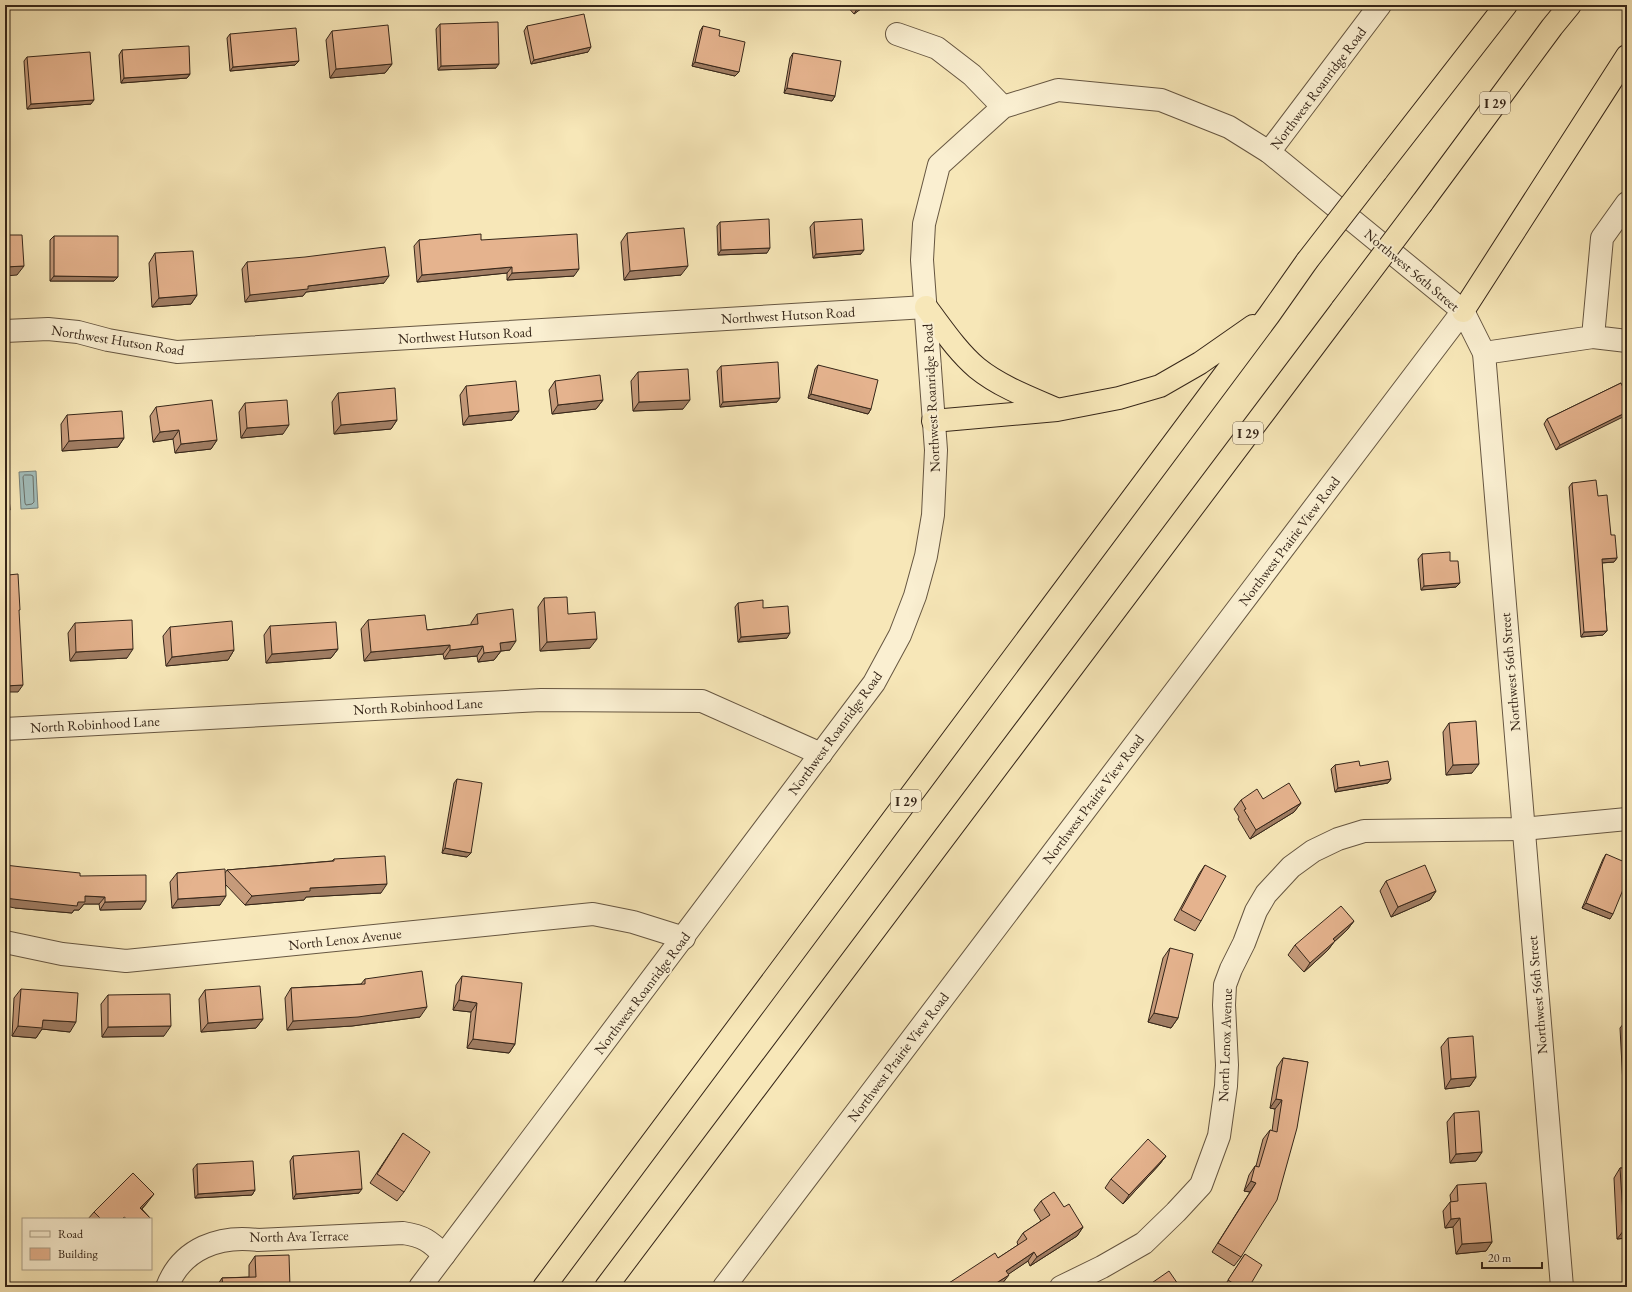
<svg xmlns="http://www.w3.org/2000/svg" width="1632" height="1292" viewBox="0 0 1632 1292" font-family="'EB Garamond',serif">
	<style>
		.water { fill: #a2bdba; stroke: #77817a }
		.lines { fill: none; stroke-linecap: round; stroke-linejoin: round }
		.shore { stroke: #6c726a; stroke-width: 1 }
		.minor-casing { stroke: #665641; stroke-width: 24 }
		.tertiary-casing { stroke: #665641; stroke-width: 24 }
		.motorway-casing { stroke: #362619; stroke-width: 24 }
		.minor { stroke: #faefd1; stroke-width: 22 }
		.tertiary { stroke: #faefd1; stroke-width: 22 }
		.motorway { stroke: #f7e7b8; stroke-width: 22 }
		.motorway-bridge-casing { stroke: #362619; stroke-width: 24; stroke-linecap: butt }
		.motorway-bridge { stroke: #f7e7b8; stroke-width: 22 }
		.wall { fill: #c59a7a; stroke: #362619 }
		.shaded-wall { fill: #a07d63; stroke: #362619 }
		.building { fill: #e5b38e; stroke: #362619 }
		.labels { text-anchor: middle; stroke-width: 4; stroke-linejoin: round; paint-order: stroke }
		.shield { fill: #faefd1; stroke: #716250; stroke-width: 1 }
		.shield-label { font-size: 13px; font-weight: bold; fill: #362619 }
		.street-label { font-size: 14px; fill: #362619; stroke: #faefd1 }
	</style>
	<rect width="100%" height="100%" fill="#f7e7b8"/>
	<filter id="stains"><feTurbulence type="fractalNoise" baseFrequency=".005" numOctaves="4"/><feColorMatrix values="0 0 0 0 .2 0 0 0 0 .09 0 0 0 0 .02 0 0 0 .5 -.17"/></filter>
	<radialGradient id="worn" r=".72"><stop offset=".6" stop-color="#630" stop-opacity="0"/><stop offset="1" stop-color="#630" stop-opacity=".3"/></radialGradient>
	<path class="water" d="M36,471l2,37 -17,1 -2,-37z"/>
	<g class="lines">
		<path class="shore" d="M25,475h6l2,1 1,26 -2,2 -6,1 -1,-2 -2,-26z"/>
		<defs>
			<path id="minor" d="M897,34l40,14 35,27 31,32
				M1269,152l111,-147
				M5,331l43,-2 30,3 30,8 69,12 749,-45
				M1593,337l9,-99 25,-35
				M1484,353l109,-16 34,4
				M5,729l536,-29 161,1 119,53
				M5,942l57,12 64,7 467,-47 40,8 51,16
				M167,1287c15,-39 53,-52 91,-47l145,-7c20,3 27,8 41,22
				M1061,1287l41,-20 42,-24 32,-31 25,-27 18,-49 7,-50 1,-21 -3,-60 1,-20 6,-16 13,-26 12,-32 10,-17 25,-27 22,-16 25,-12 26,-8 159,-2 104,-10"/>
			<path id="tertiary" d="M420,1287l454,-604 26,-48 15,-39 11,-40 7,-41 3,-65 -14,-190 2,-36 15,-59 64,-58 55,-17 103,10 68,27 40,25 194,159 21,42 78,934
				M724,1287l739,-976"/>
			<path id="motorway" d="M1376,172l130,-167
				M1422,203l130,-176 18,-22
				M926,307c16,21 31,44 51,61 22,18 53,30 79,41
				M1463,311l164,-255
				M933,421l124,-11 62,-12 41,-12 40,-23 53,-37
				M544,1287l725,-972 38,-54
				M606,1287l736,-978"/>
		</defs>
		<use href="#minor" class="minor-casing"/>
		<use href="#tertiary" class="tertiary-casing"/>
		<use href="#motorway" class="motorway-casing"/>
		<use href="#minor" class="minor"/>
		<use href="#tertiary" class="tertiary"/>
		<use href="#motorway" class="motorway"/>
		<defs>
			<path id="motorway-bridge" d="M1307,261l69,-89
				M1342,309l80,-106"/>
		</defs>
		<use href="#motorway-bridge" class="motorway-bridge-casing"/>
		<use href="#motorway-bridge" class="motorway-bridge"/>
	</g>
	<path class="wall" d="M846,5h20l-12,9z
		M440,24l56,44 -58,2 -2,-41z
		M527,26l61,26 -57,12 -7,-33z
		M703,26l16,10 20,36 -4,4 -43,-10 8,-35z
		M332,31l60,33 -7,9 -55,5 -4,-38z
		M230,34l65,31 -65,6 -3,-33z
		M122,50l68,24 -3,4 -66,5 -2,-28z
		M793,53l42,43 -3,5 -48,-8 6,-35z
		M27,57l64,47 -64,5 -3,-48z
		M720,222l47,31 -49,2 -1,-29z
		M814,222l47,32 -48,4 -3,-31z
		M627,233l54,42 -57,5 -3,-38z
		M54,236l60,45h-64v-41z
		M419,240h62l93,36 -67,4v-7l-90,9 -3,-36z
		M155,253l42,42 -6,9 -39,3 -3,-44z
		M247,262l137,21 -78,9 -3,4 -58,6 -3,-33z
		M818,365l53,44 -3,5 -60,-16 7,-29z
		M721,366l56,36 -57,5 -3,-36z
		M638,372l45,37 -50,2 -2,-30z
		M555,381l48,19 -7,9 -44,5 -3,-24z
		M1621,383l-65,67 -12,-26 3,-5z
		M466,386l53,25 -7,9 -49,5 -3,-30z
		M338,393l59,27 -6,9 -57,5 -2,-32z
		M245,403l38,31 -42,4 -2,-26z
		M156,407l61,33 -6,9 -36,4 -2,-14 -20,3 -3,-26z
		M67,415l57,23 -6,9 -56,4 -1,-27z
		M1572,483l26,13 13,39 6,23 -3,4 -12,1 5,68 -4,4 -22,2 -12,-150z
		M1422,554l28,7 6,26 -35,3 -3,-31z
		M544,598l24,16 22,34 -50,3 -2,-44z
		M738,603l49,35 -49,4 -3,-35z
		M477,614l33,36 -9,1 -7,9 -16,2 -1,-6 -33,3 -1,-5 -79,7 -3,-32 7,-9 59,10 44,-5v-2z
		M75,623l52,35 -57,3 -2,-28z
		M270,626l68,23 -7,9 -65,5 -2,-28z
		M170,627l64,23 -6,10 -62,6 -3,-30z
		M1449,723l23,50 -26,2 -3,-43z
		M1335,765l25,1 31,13 -3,4 -53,9 -4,-23z
		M457,779l14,74 -4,4 -25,-4 12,-70z
		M1263,799l38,4 -7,9 -44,27 -12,-20 1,-2 -5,-8 7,-9z
		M1606,854l4,65 -28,-11 21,-49z
		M334,859l47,34 -75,4 -2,3 -59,5 -19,-20 -6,20 -48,3 -2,-26 7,-9h48l2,-3 105,-9z
		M1205,865l-4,56 -6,10 -21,-11 25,-46z
		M80,876l61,33 -41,1 -1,-6h-15l-5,6h-5l-2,3 -57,-5z
		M1386,881l50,10 -6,9 -39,17 -11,-26z
		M1354,921l-7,9 -13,12 -6,8 -24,22 -16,-17 7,-10z
		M1170,948l8,70 -7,10 -23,-6 15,-64z
		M462,976l53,68 -6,9 -42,-5 4,-36 -18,-2 3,-25z
		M365,979l55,38 -68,9 -65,4 -2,-32 6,-10 70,-4z
		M21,989l49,43 -28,-3 -6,9 -24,-2 2,-38z
		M205,990l58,29 -7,9 -55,4 -2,-33z
		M108,995l56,41 -62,1 -1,-33z
		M1624,1023l3,62h-4l-3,-57z
		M1448,1038l28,39 -6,9 -25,3 -4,-42z
		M1283,1058l25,4 -67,195 -7,9 -22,-14 38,-60 -6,-1 5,-16 6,-9h1l7,-27 7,-9 2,1 3,-22 -5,-1 7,-41z
		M1454,1113l28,39 -6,9 -26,2 -3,-41z
		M403,1133l1,59 -7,9 -27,-18z
		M293,1156l66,37 -66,6 -3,-38z
		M1166,1156l-7,9 -36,39 -18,-16 6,-9z
		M197,1164l58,26 -3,5 -57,3 -2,-29z
		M1620,1168h7v70l-10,1 -3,-61z
		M1457,1185l35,57 -6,9 -30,3 -3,-27 -8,1 -2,-17 7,-9h1l-1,-7z
		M1041,1201l23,6 19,20 -6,9 -47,30 -2,-5 -20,13 -6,10 -4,3h-52l3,-4 49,-25 20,-13 -1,-3 6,-9 18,-12 -7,-11z
		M147,1203l-5,6 9,10h-63l6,-7z
		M1245,1254l4,33h-20l-4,-2z
		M255,1256l35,31h-74l6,-9 27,-1v-12z"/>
	<path class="shaded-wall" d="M863,5h3l-12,9 3,-5z
		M591,47l-3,5 -57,12 3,-4z
		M299,61l-4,4 -65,6 3,-4z
		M695,62l44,10 -4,4 -43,-10z
		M392,64l-7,9 -55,5 6,-9z
		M499,64l-3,4 -58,2 3,-4z
		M190,74l-3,4 -66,5 3,-5z
		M787,88l48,8 -3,5 -48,-8z
		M94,100l-3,4 -64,5 4,-5z
		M770,248l-3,5 -49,2 3,-5z
		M864,250l-3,4 -48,4 3,-4z
		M24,266l-7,9 -12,1v-9z
		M688,266l-7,9 -57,5 6,-9z
		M512,267l-5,6 -90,9 5,-7z
		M579,269l-5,7 -67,4 5,-7z
		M54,276l64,1 -4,4h-64z
		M389,276l-5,7 -78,9 -3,4 -58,6 5,-7 58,-9z
		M197,295l-6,9 -39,3 7,-9z
		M811,394l60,15 -3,5 -60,-16z
		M780,398l-3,4 -57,5 3,-5z
		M603,400l-7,9 -44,5 6,-9z
		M690,400l-7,9 -50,2 6,-9z
		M519,411l-7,9 -49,5 6,-9z
		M1627,412v3l-71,35 4,-5z
		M397,420l-6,9 -57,5 7,-9z
		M289,425l-6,9 -42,4 6,-10z
		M179,430l-6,9 -20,3 7,-10z
		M124,438l-6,9 -56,4 7,-10z
		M217,440l-6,9 -36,4 6,-9z
		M5,510h5l-5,6z
		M1617,558l-3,4 -15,1 3,-4z
		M1460,583l-4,4 -35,3 3,-4z
		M1607,631l-4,4 -22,2 3,-5z
		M790,633l-3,5 -49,4 3,-5z
		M597,639l-7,9 -50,3 7,-9z
		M516,641l-6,9 -9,1 -7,9 -16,2 6,-9 16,-10z
		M450,645l-7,9 -79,7 7,-9z
		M483,646l-6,10 -33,3 6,-9z
		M133,649l-6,9 -57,3 6,-9z
		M338,649l-7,9 -65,5 6,-9z
		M234,650l-6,10 -62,6 6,-9z
		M23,685l-5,7h-13v-6z
		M1479,764l-7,9 -26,2 7,-10z
		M1391,779l-3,4 -53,9 3,-4z
		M1301,803l-7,9 -44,27 6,-9z
		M445,848l26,5 -4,4 -25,-4z
		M387,884l-6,9 -75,4 -2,3 -59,5 7,-9 58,-8z
		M1436,891l-6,9 -39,17 7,-10z
		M85,896l20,1 -6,7h-15l-5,6h-5l-2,3 -57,-5 -10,-2v-8l73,4z
		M226,896l-6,9 -48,3 6,-9z
		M146,901l-5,8 -41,1 5,-8z
		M1586,903l27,11 -3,5 -28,-11z
		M1354,921l-7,9 -13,12 -6,8 -24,22 6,-9 23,-24z
		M459,1000l18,3 -6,9 -18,-2z
		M427,1007l-7,10 -68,9 -65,4 6,-9z
		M1154,1013l24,5 -7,10 -23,-6z
		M263,1019l-7,9 -55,4 7,-9z
		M43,1020l33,2 -6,10 -28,-3 -6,9 -24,-2 6,-10z
		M171,1026l-7,10 -62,1 6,-10z
		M473,1039l42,5 -6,9 -42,-5z
		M1476,1077l-6,9 -25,3 6,-10z
		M1626,1081h1v4h-4z
		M1276,1099l6,1 -7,9 -5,-1z
		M1482,1152l-6,9 -26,2 6,-9z
		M1166,1156l-7,9 -36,39 6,-9z
		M1251,1181l5,2 -6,9 -6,-1z
		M362,1189l-3,4 -66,6 3,-5z
		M255,1190l-3,5 -57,3 3,-4z
		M154,1194l-7,9 -13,14 6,-9z
		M1460,1218l-7,9 -8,1 6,-9z
		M1083,1227l-6,9 -47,30 7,-9z
		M1627,1229v9l-10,1 7,-9z
		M1492,1242l-6,9 -30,3 6,-10z
		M1034,1252l-6,9 -28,19 6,-9z
		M1009,1275l-7,9 -4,3h-8z"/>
	<path class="building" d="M854,5h9l-6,4z
		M584,14l7,33 -57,13 -7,-34z
		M498,22l1,42 -58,2 -1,-42z
		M388,25l4,39 -56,5 -4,-38z
		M703,26l17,4 -1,6 26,6 -6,30 -44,-10z
		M296,28l3,33 -66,6 -3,-33z
		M189,46l1,28 -66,4 -2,-28z
		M90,52l4,48 -63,4 -4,-47z
		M793,53l48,8 -6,35 -48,-8z
		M769,219l1,29 -49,2 -1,-28z
		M862,219l2,31 -48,4 -2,-32z
		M684,228l4,38 -58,5 -3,-38z
		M481,234v6l96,-6 2,35 -67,4v-6l-90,8 -3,-35z
		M5,235h17l2,31 -19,1z
		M54,236h64v41l-64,-1z
		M385,247l4,29 -81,10v3l-58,6 -3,-33 58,-5z
		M193,251l4,44 -38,3 -4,-45z
		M778,362l2,36 -57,4 -2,-36z
		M818,365l60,15 -7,29 -60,-15z
		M688,369l2,31 -51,2 -1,-30z
		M600,375l3,25 -45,5 -3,-24z
		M516,381l3,30 -50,5 -3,-30z
		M1621,383l6,14v15l-67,33 -13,-26z
		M395,388l2,32 -56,5 -3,-32z
		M212,400l5,40 -36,4 -2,-14 -19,2 -4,-25z
		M287,400l2,25 -42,3 -2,-25z
		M122,411l2,27 -55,3 -2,-26z
		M5,444l5,66h-5z
		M1596,480l2,16 9,-1 4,40h4l2,23 -15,1 5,72 -23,1 -12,-149z
		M5,528l3,47 10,-1 2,36h-1l4,75 -18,1z
		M1450,552v9h8l2,22 -36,3 -2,-32z
		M567,597l1,17 27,-2 2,27 -50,3 -3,-44z
		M763,600v8l25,-2 2,27 -49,4 -3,-34z
		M513,609l3,32 -16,2 1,8 -17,2 -1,-7 -33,4v-5l-79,7 -3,-32 57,-5 2,15 51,-6 -1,-10z
		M132,620l1,29 -57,3 -1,-29z
		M232,621l2,29 -62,7 -2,-30z
		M336,622l2,27 -66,5 -2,-28z
		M1476,721l3,43 -26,1 -4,-42z
		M1359,761l1,5 28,-5 3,18 -53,9 -3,-23z
		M457,779l25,4 -11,70 -26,-5z
		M1289,783l12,20 -45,27 -12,-20 2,-1 -5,-9 16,-11 6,10z
		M1606,854l21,9v17l-14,34 -27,-11z
		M385,856l2,28 -77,4v3l-58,5 -25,-26 107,-9v-2z
		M5,865l17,2 58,6v3l66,-1v26l-41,1v-5l-20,-1v6h-7l-1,4 -56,-6 -16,-2z
		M1205,865l21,11 -25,45 -20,-11z
		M1425,865l11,26 -38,16 -12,-26z
		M225,869l1,27 -48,3 -1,-26z
		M1341,906l13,15 -21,18 2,2 -25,22 -15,-18z
		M1170,948l23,6 -15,64 -24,-5z
		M422,971l5,36 -69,10 -65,4 -2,-33 74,-4v-5z
		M462,976l60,7 -7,61 -42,-5 4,-36 -18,-3z
		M260,986l3,33 -55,4 -3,-33z
		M21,989l57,4 -2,29 -33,-2 -1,8 -24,-2z
		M170,994l1,32 -63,1v-32z
		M1624,1023h3v58h-1z
		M1473,1036l3,41 -25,2 -3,-41z
		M1283,1058l25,4 -11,66 -20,72 -36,57 -23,-14 38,-60 -5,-2 4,-15 4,1 11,-37 7,2 5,-32 -6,-1z
		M1479,1111l3,41 -26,2 -2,-41z
		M403,1133l27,19 -26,40 -27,-18z
		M1148,1139l18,17 -37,39 -18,-16z
		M359,1151l3,38 -66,5 -3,-38z
		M253,1161l2,29 -57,4 -1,-30z
		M1620,1168h7v61l-3,1z
		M133,1173l21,21 -14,14 11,11h-24l-3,-2 -2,2h-21l-7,-7z
		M1486,1183l6,59 -30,2 -2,-26 -9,1 -1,-17 8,-1 -1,-16z
		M1054,1192l10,15 5,-3 14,23 -46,30 -3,-5 -28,19 3,4 -19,12h-38l-3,-4 46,-30 3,5 29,-19 -4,-6 27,-18 -9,-14z
		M1245,1254l17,11 -13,22h-10l-11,-7z
		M289,1255l1,32h-67l-1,-9 34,-1 -1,-21z
		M1169,1271l11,16h-34z
		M1627,1285v2h-8z"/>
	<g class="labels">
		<g class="shield">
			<rect x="1480" y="92" width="30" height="22" rx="3"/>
			<rect x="1233" y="422" width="30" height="22" rx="3"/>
			<rect x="891" y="790" width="30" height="22" rx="3"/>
		</g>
		<g class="shield-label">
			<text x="1495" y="108">I 29</text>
			<text x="1248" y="438">I 29</text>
			<text x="906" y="806">I 29</text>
		</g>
		<g class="street-label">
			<text transform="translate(1318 88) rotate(-53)" y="5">Northwest Roanridge Road</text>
			<text transform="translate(1412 270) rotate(40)" y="5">Northwest 56th Street</text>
			<text transform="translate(788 315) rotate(-3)" y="5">Northwest Hutson Road</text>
			<text transform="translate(465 335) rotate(-3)" y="5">Northwest Hutson Road</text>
			<text transform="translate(118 340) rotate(9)" y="5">Northwest Hutson Road</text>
			<text transform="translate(931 398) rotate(-93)" y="5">Northwest Roanridge Road</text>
			<text transform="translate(1289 541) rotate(-53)" y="5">Northwest Prairie View Road</text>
			<text transform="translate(1510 672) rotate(-95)" y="5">Northwest 56th Street</text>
			<text transform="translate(418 706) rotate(-3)" y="5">North Robinhood Lane</text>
			<text transform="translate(95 724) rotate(-3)" y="5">North Robinhood Lane</text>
			<text transform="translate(835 733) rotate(-54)" y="5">Northwest Roanridge Road</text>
			<text transform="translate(1093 799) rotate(-53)" y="5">Northwest Prairie View Road</text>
			<text transform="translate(345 939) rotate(-6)" y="5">North Lenox Avenue</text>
			<text transform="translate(642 993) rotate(-53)" y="5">Northwest Roanridge Road</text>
			<text transform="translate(1537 995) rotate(-95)" y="5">Northwest 56th Street</text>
			<text transform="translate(1225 1045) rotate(-88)" y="5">North Lenox Avenue</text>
			<text transform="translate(898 1057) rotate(-53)" y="5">Northwest Prairie View Road</text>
			<text transform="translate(299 1236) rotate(-1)" y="5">North Ava Terrace</text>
		</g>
	</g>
	<rect width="1632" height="1292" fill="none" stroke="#f7e7b8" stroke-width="20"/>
	<rect x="6" y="6" width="1620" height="1280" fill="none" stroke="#362619" stroke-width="2"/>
	<rect x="10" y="10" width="1612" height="1272" fill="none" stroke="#362619"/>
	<rect x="22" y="1218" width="130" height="52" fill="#faefd1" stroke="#ac9f87"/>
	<rect x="30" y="1231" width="20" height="6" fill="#faefd1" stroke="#ac9f87"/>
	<text x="58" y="1238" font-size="12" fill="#362619">Road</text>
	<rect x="30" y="1248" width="20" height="12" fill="#e5b38e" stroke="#ac9f87"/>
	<text x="58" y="1258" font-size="12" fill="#362619">Building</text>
	<path d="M1482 1262v6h60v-6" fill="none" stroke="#362619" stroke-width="2"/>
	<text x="1488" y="1262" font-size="12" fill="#362619" stroke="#faefd1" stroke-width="3" paint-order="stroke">20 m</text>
	<rect width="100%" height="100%" filter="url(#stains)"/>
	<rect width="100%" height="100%" fill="url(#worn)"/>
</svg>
